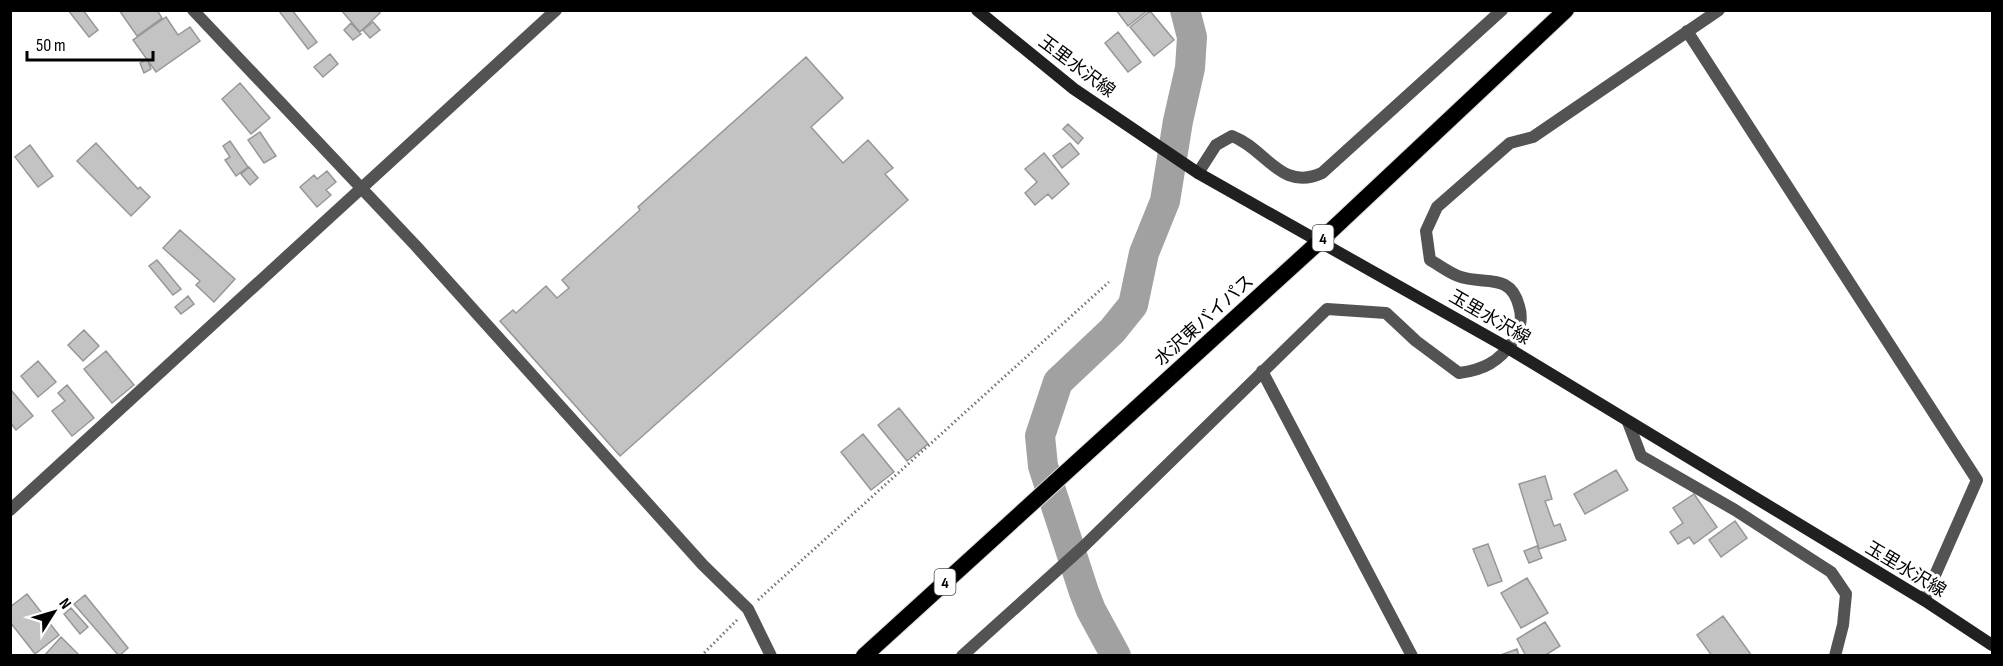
<svg xmlns="http://www.w3.org/2000/svg" width="2003" height="666" viewBox="0 0 2003 666" font-family="'Sofia Sans Condensed','Noto Sans JP',sans-serif">
	<style>
		.lines { fill: none; stroke-linecap: round; stroke-linejoin: round }
		.river { stroke: #a1a1a1; stroke-width: 30 }
		.building { fill: #c3c3c3; stroke: #979797; stroke-width: 1.5 }
		.trunk-casing { stroke: #dbdbdb; stroke-width: 18 }
		.path { stroke: #757575; stroke-width: 3; stroke-dasharray: 1.5 3; stroke-linecap: butt }
		.minor { stroke: #535353; stroke-width: 12 }
		.tertiary { stroke: #535353; stroke-width: 12 }
		.secondary { stroke: #202020; stroke-width: 12 }
		.trunk { stroke: #000; stroke-width: 16 }
		.labels { text-anchor: middle; stroke-width: 6; stroke-linejoin: round; paint-order: stroke }
		.shield { fill: #fff; stroke: #4c4c4c; stroke-width: 1.5 }
		.shield-label { font-size: 16px; font-weight: bold; fill: #000 }
		.street-label { font-size: 18px; fill: #000; stroke: #fff }
	</style>
	<rect width="100%" height="100%" fill="#fff"/>
	<g class="lines">
		<path class="river" d="M1116,656l-25,-46 -7,-18 -41,-126 -3,-30 18,-54 54,-51 21,-26 11,-52 21,-52 13,-80 12,-53 2,-31 -7,-27"/>
	</g>
	<path class="building" d="M68,10h15l15,20 -9,7z
		M119,10h38l5,8 -25,18z
		M292,10l25,32 -9,7 -29,-38z
		M341,10h37l2,3 -20,19z
		M1116,10h32l-20,16z
		M1150,11l24,29 -20,16 -24,-29z
		M166,17l12,18 12,-8 10,14 -44,31 -23,-32z
		M373,22l7,8 -10,8 -7,-8z
		M351,23l10,11 -8,6 -9,-10z
		M1118,32l23,30 -13,10 -23,-29z
		M330,54l8,10 -15,13 -9,-10z
		M806,57l37,41 -32,29 32,36 25,-23 25,28 -8,6 23,26 -288,256 -120,-135 13,-11 3,3 30,-27 11,12 12,-10 -7,-8 78,-70 -2,-3z
		M147,59l4,10 -7,4 -4,-10z
		M240,83l30,35 -19,16 -29,-35z
		M1068,124l15,14 -5,6 -15,-15z
		M260,132l16,24 -12,7 -16,-23z
		M230,141l18,26 -12,9 -11,-16 5,-3 -7,-11z
		M96,143l42,46 2,-2 10,10 -19,19 -54,-55z
		M1070,143l9,11 -17,14 -9,-12z
		M30,145l23,31 -15,11 -23,-30z
		M1044,153l25,31 -17,15 -4,-5 -13,11 -10,-12 12,-11 -12,-13z
		M249,167l9,11 -8,7 -9,-11z
		M327,171l9,11 -10,8 5,5 -14,12 -17,-20 14,-12 3,4z
		M180,230l55,49 -21,23 -18,-17 4,-4 -37,-33z
		M157,260l24,29 -8,6 -24,-29z
		M188,296l6,8 -13,10 -6,-7z
		M84,330l15,16 -16,15 -15,-16z
		M106,351l28,34 -22,18 -28,-34z
		M38,361l18,21 -18,15 -17,-21z
		M67,385l27,33 -22,18 -20,-25 13,-10 -7,-8z
		M11,390l22,26 -17,14 -6,-8z
		M899,408l29,36 -21,17 -29,-36z
		M863,434l31,38 -23,18 -30,-38z
		M1616,470l12,20 -43,24 -11,-20z
		M1545,476l7,23 -7,2 9,25 6,-2 6,16 -27,9 -20,-65z
		M1694,494l23,33 -23,17 -5,-7 -11,7 -8,-12 13,-9 -10,-15z
		M1735,521l12,17 -26,19 -12,-17z
		M1488,544l14,37 -14,5 -15,-37z
		M1537,546l5,12 -13,5 -5,-12z
		M1527,578l21,35 -27,15 -20,-35z
		M27,594l32,41 -24,19 -25,-32v-15z
		M85,595l43,53 -9,8 -45,-52z
		M71,608l17,19 -8,7 -16,-20z
		M1723,616l29,40h-40l-15,-21z
		M1545,622l15,24 -16,10h-18l-9,-17z
		M61,637l19,19h-36z
		M1517,649l2,7h-21z"/>
	<g class="lines">
		<defs>
			<path id="trunk" d="M864,656l456,-415 246,-231"/>
		</defs>
		<use href="#trunk" class="trunk-casing"/>
		<path class="path" d="M758,600l351,-318
			M701,656l37,-37"/>
		<path class="minor" d="M193,10l223,236 287,319 45,44 23,47
			M1687,31l290,449 -53,120
			M1198,173l18,-28 16,-9c34,13 49,56 90,37l180,-163
			M1262,371l150,285
			M1628,422l13,34 94,54 96,62 15,22 -3,31 -8,31
			M962,656l122,-110 243,-237 59,4 30,28 43,32c24,-3 40,-11 54,-32 7,-12 10,-22 6,-35 -9,-35 -36,-20 -61,-30 -10,-4 -19,-11 -28,-16l-4,-29 11,-24 73,-64 23,-6 186,-127"/>
		<path class="tertiary" d="M10,510l546,-500"/>
		<path class="secondary" d="M977,10l97,79 124,84 310,175 416,252 68,45"/>
		<use href="#trunk" class="trunk"/>
	</g>
	<g class="labels">
		<g class="shield">
			<rect x="1312.5" y="225" width="21" height="26" rx="4.5"/>
			<rect x="934.5" y="569" width="21" height="26" rx="4.5"/>
		</g>
		<g class="shield-label">
			<text x="1323" y="244">4</text>
			<text x="945" y="588">4</text>
		</g>
		<g class="street-label">
			<text transform="translate(1077 66) rotate(37)" y="6">玉里水沢線</text>
			<text transform="translate(1490 317) rotate(30)" y="6">玉里水沢線</text>
			<text transform="translate(1204 320) rotate(-42)" y="6">水沢東バイパス</text>
			<text transform="translate(1906 569) rotate(31)" y="6">玉里水沢線</text>
		</g>
	</g>
	<rect width="2003" height="666" fill="none" stroke="#000000" stroke-width="24"/>
	<g transform="translate(54 612) rotate(53)" stroke="#ffffff" stroke-width="4.5" paint-order="stroke">
	<path d="M0-4.5L10 22L0 15L-10 22Z" fill="#000000"/>
	<text y="-9" font-size="16" font-weight="bold" text-anchor="middle" fill="#000000">N</text>
	</g>
	<path d="M27 51v9h126v-9" fill="none" stroke="#000000" stroke-width="3"/>
	<text x="36" y="51" font-size="18" fill="#000000" stroke="#ffffff" stroke-width="4.5" paint-order="stroke">50 m</text>
</svg>
